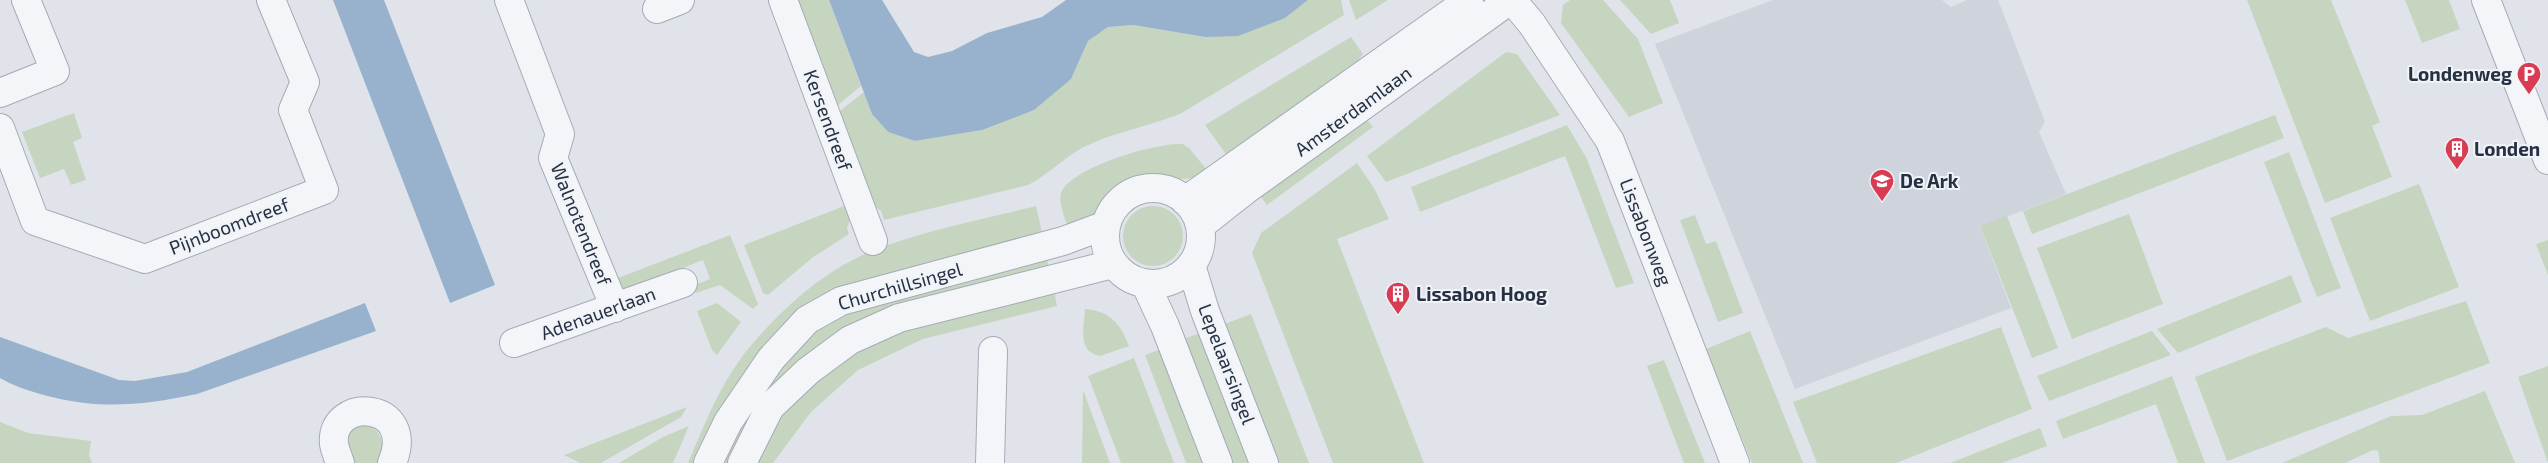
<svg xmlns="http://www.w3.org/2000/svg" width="2548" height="463" viewBox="0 0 2548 463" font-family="'Exo 2',sans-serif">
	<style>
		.built { fill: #ced3dc }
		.green { fill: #c5d5c0 }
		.water { fill: #98b2cd }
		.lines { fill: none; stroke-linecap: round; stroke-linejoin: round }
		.minor-casing { stroke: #a5abb5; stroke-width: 30 }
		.minor { stroke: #f3f5f8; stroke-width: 28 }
		.labels { text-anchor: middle; stroke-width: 4; stroke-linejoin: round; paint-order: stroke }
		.poi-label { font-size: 19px; font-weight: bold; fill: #273143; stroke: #f0f3f7; text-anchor: start }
		.street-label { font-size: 19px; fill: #273143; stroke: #f0f3f7 }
	</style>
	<rect width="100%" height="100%" fill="#e0e4ea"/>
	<path class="built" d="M1773,0h169l9,7 16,-7h31l47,122 -6,10 27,62 -86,33 31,81 -216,81 -140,-345z"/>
	<path class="green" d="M790,0h39l32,86 -29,24z
		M1308,0h33l3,15 -164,99c-33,13 -67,18 -98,34 -20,11 -34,27 -54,37l-144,35 -3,-9 -14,-11 -32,-85 29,-23 8,22 16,18 27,9 67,-11 89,-51 17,-38 20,-14 25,-2 72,12 80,-19z
		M1349,0h39l-32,20z
		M1570,0h33l35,39 25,64 -34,14 -68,-94 2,-18z
		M1620,0h50l9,23 -28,11z
		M2247,0h84l49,122 -8,4 20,51 -67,26z
		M2405,0h44l11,29 -38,14z
		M1351,37l12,17 -16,21 -119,82 -23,-32z
		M1506,52l11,2 43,61 -174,67 -19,-26z
		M74,113l8,25 -9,4 13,38 -15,5 -7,-16 -24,9 -18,-46z
		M2275,115l9,23 -252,96 -9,-23z
		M1368,121l5,6 -106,78 -10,-13 70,-50z
		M1567,125l20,34 47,124 -18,5 -51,-132 -145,56 -9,-25z
		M1183,144l7,5 17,21c-24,20 -43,-1 -71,6 -23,5 -30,25 -44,41 -6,6 -16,10 -23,14 -3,-10 -11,-28 -8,-38 10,-26 96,-51 122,-49z
		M2289,152l52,136 -24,9 -53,-135z
		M1357,163l17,25 15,31 -52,20 87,224h-91l-81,-210 9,-20z
		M2419,184l40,103 -89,34 -40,-103z
		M852,203l2,6 -7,19 2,6 -37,24 -44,37 -5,-2 -19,-48z
		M1036,206l7,31 -217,67 -129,159h-9c15,-36 30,-73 53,-105 35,-45 84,-90 138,-110 51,-19 105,-29 157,-42z
		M1123 236a30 30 0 1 1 60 0a30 30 0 1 1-60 0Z
		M2129,214l34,90 -91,35 -35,-91z
		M1695,215l11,29 10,-3 27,72 -25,9 -38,-102z
		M2007,216l51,132 -26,10 -52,-132z
		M730,235l28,69 -5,5 -33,-24 -24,8 -4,-7 18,-7 -7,-19 -80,32 -5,-14z
		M2548,240v35l-12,-31z
		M1046,253l3,17 -186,52 -131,141h-17l20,-41 67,-82 48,-31z
		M2291,275l11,27 -124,51 -21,-24z
		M1053,286l4,20 -134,33 -65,31 -47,42 -38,51h-23l27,-49 29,-32 95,-58z
		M2466,301l24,62 -263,98 -32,-84 131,-50 22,11z
		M717,303l24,19 -24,33 -5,-5 -15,-39z
		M1085,309c25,2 35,14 44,37l-29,10c-23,-4 -16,-29 -15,-47z
		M1251,314l58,149h-34l-53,-138z
		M2001,327l31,82 -136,54h-79l-24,-61z
		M1206,331l51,132h-32l-47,-122z
		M1750,331l53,132h-51l-46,-114z
		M2152,331l19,24 -122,46 -12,-25z
		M1164,348l44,115h-22l-41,-108z
		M1134,358l40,105h-53l-33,-87z
		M1664,360l41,103h-21l-37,-97z
		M2548,366v97l-30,-86z
		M2172,376l33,87h-27l-22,-59 -93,35 -7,-18z
		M1083,390l27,73h-28z
		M2485,391l30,72h-135l-2,-12 -5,-1 -28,13h-63l109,-47 31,-1z
		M687,407l-6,10 -80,46h-21l-16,-8z
		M0,422l28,11 63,8 -2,14 3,8h-92z
		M367,425c18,7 17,22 12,38h-32l2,-30 6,-7z
		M689,426l-16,37h-54l44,-26z
		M2040,428l7,18 -45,17h-52z"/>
	<path class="water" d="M333,0h51l111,285 -45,18z
		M829,0h53l32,52 14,5 24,-6 35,-18 55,-16 24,-17h242l-23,18 -47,18 -33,1 -72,-12 -25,2 -20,14 -17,38 -37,31 -52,20 -67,11 -27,-9 -16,-18z
		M365,303l11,28 -179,63c-57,12 -101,16 -157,0 -14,-4 -28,-9 -40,-16v-41l119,43 16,1 52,-9z"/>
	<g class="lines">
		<defs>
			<path id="minor" d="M509,0l51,134 -7,24 62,150
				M783,0l90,241
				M1512,0l20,24 78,117 125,322
				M2486,0l62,160
				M657,9l23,-9
				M0,93l55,-22 -29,-71
				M0,128l35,93 110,38 179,-69 -31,-80 12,-28 -34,-82
				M1105 236a48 48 0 1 1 96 0a48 48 0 1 1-96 0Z
				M1185,201l284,-201
				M1200,226l47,-37 263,-189
				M1191,265l14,46 59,152
				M1145,283l20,43 53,137
				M514,343l169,-60
				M340,463c-2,-6 -5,-13 -6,-19 -5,-48 84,-44 58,19
				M708,463l20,-41 43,-63 36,-39 34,-19 222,-60 43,-16
				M742,463l28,-56 38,-36 42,-31 49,-22 214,-54
				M990,463l3,-112"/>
		</defs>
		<use href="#minor" class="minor-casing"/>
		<use href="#minor" class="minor"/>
	</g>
	<defs>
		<symbol id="parking-pin" viewBox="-11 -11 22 30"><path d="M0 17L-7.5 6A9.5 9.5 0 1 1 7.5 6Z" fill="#d83c53" stroke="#f0f3f7"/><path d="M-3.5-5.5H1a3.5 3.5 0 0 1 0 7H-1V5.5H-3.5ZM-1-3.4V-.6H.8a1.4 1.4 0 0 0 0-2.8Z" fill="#fff"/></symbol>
		<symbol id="building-pin" viewBox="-11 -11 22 30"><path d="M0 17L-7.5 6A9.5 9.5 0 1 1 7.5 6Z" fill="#d83c53" stroke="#f0f3f7"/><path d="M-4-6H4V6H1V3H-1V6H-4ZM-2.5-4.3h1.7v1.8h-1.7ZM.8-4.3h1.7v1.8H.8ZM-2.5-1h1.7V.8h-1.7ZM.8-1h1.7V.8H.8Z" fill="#fff"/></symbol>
		<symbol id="school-pin" viewBox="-11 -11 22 30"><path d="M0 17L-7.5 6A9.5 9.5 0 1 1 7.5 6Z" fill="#d83c53" stroke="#f0f3f7"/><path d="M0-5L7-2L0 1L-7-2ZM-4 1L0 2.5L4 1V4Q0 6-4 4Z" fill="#fff"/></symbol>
	</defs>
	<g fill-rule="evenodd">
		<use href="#parking-pin" x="2515" y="60" width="28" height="38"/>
		<use href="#building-pin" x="2443" y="135" width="28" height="38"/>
		<use href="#school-pin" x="1868" y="167" width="28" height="38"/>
		<use href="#building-pin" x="1384" y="280" width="28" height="38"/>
	</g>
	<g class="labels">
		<g class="poi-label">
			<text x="2512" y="81" text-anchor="end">Londenweg</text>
			<text x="2474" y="156">Londen</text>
			<text x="1900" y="188">De Ark</text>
			<text x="1416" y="301">Lissabon Hoog</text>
		</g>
		<g class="street-label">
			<text transform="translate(1353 111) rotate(-36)" y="7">Amsterdamlaan</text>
			<text transform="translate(828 120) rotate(70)" y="7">Kersendreef</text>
			<text transform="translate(581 224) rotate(68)" y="7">Walnotendreef</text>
			<text transform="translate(229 226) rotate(-21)" y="7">Pijnboomdreef</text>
			<text transform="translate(1646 232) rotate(69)" y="7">Lissabonweg</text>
			<text transform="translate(900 286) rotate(-16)" y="7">Churchillsingel</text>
			<text transform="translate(598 313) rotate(-20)" y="7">Adenauerlaan</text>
			<text transform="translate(1227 364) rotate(69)" y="7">Lepelaarsingel</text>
		</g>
	</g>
</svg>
